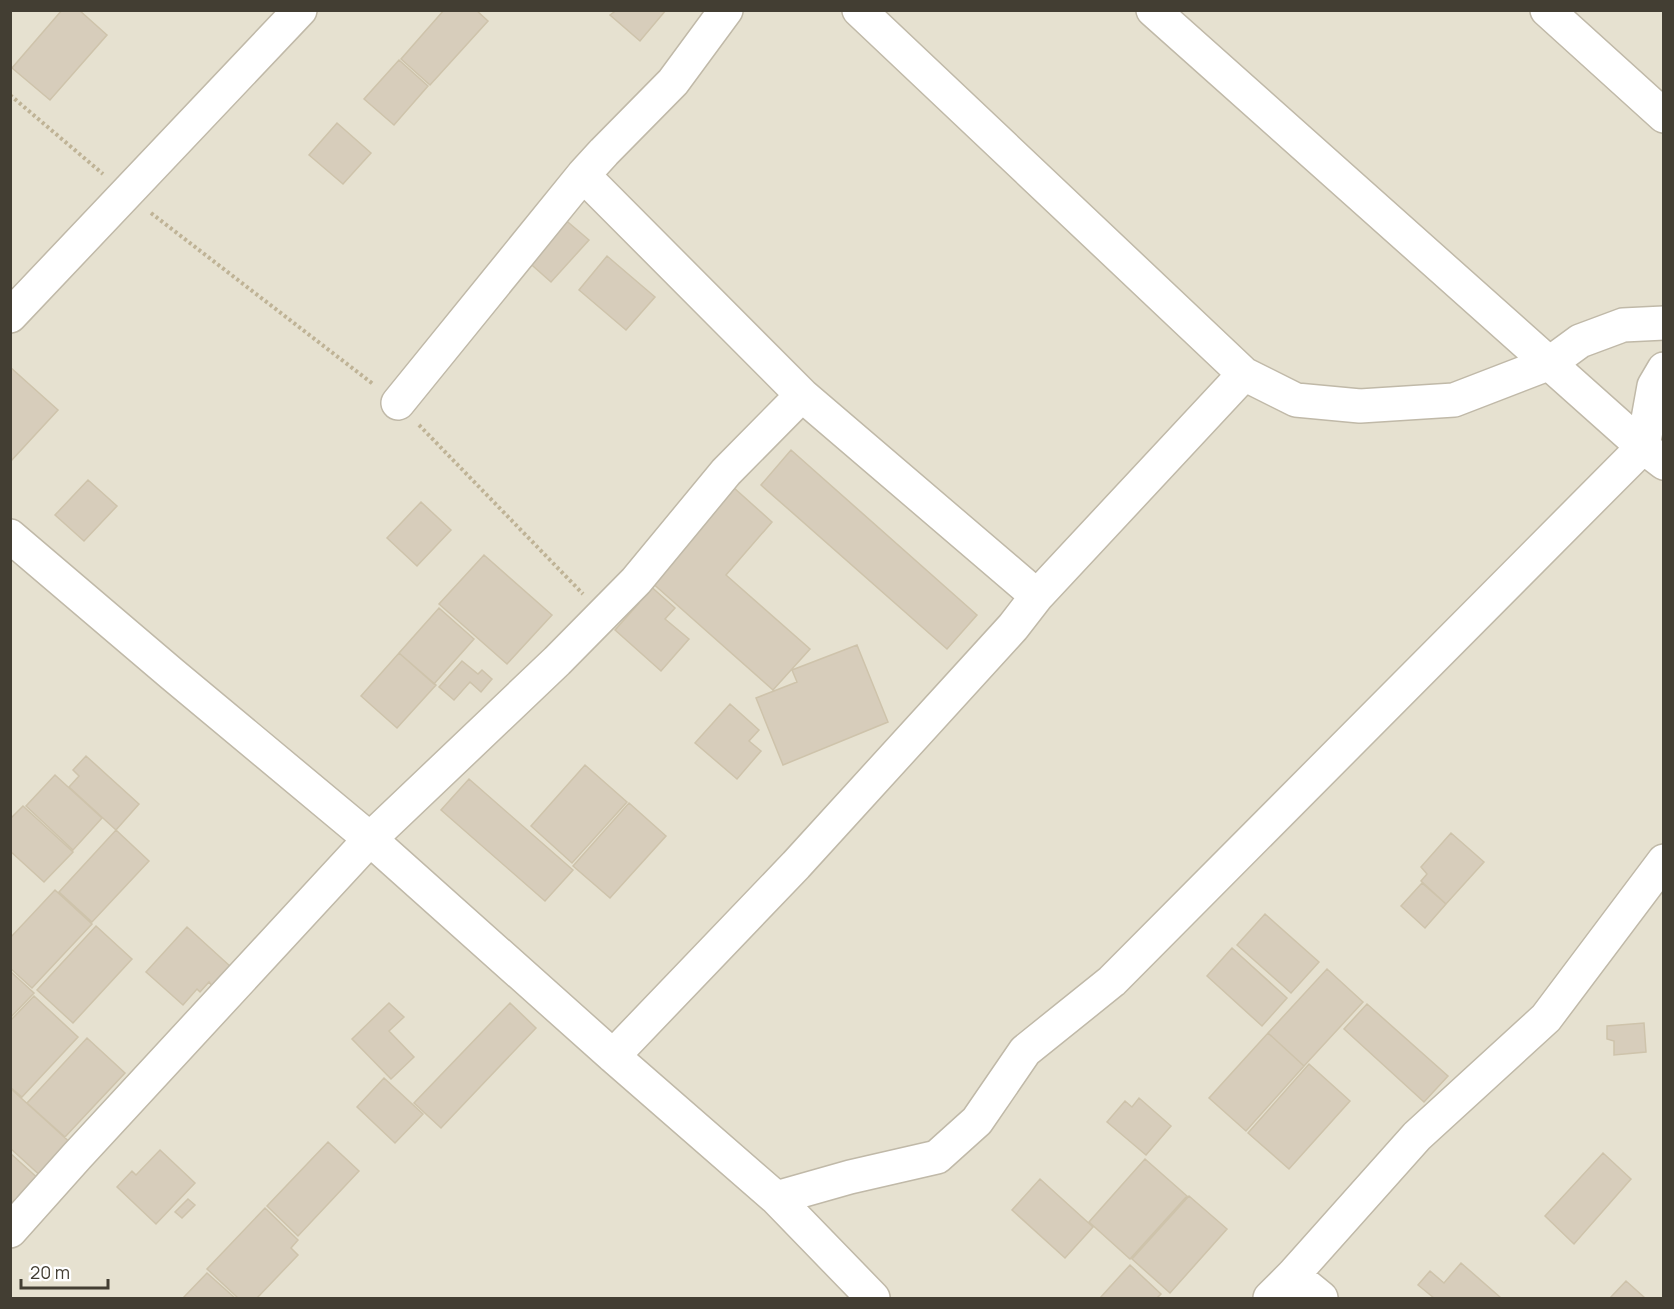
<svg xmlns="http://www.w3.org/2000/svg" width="1674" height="1309" viewBox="0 0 1674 1309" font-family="Manrope,sans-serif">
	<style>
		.residential { fill: #e6e1d0 }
		.building { fill: #d7cdbb; stroke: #cec3ab; stroke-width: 1.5 }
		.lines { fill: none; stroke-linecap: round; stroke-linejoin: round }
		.street-casing { stroke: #c0b9a8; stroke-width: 36 }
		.path { stroke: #bfb396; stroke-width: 4; stroke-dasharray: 3 3; stroke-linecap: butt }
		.street { stroke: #fff; stroke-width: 33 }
	</style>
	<rect width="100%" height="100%" fill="#f2eee3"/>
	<path class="residential" d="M11,11h1652v1287h-1652z"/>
	<path class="building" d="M62,10h17l28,25 -57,65 -38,-32z
		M444,10h32l12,11 -58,64 -29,-26z
		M613,10h53l-26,31 -30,-26 4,-3z
		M399,60l29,26 -34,39 -30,-26z
		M337,123l34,30 -28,31 -34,-29z
		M562,217l27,23 -38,42 -26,-23z
		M607,256l48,41 -29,33 -47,-40z
		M10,367l48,43 -48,52z
		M791,450l186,165 -30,34 -186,-164z
		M88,480l29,26 -33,35 -29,-26z
		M733,487l39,35 -46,53 84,74 -37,41 -123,-109z
		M421,502l30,28 -34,36 -30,-28z
		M484,555l68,60 -45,49 -68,-60z
		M647,583l28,25 -10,11 24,20 -28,32 -46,-41 24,-27 -6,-5z
		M439,608l35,31 -40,45 -35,-31z
		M857,645l31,77 -105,43 -27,-67 41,-16 -5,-12z
		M399,653l37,32 -39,43 -36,-32z
		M462,661l16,13 4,-4 10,9 -11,13 -11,-10 -16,18 -15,-13z
		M730,704l29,26 -10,11 12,10 -24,28 -42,-36z
		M86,756l53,48 -23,26 -47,-43 10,-11 -6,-6z
		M585,765l42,37 -55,61 -41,-37z
		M55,775l47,43 -29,32 -47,-44z
		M469,779l104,91 -28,31 -104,-91z
		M629,803l37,33 -56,62 -37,-32z
		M23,806l50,46 -29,30 -34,-31v-32z
		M116,830l33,31 -57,61 -33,-30z
		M1451,833l33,29 -38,42 -25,-23 6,-7 -6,-7z
		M1422,883l24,21 -21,24 -24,-22z
		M55,890l37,34 -60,64 -22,-20v-30z
		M1265,914l54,48 -28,31 -54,-48z
		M96,926l36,33 -59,64 -36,-33z
		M187,927l44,40 -18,20 -4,-5 -9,10 -3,-3 -14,16 -37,-33z
		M1232,948l55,50 -25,28 -55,-50z
		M1327,969l36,33 -59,64 -36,-33z
		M10,971l24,22 -24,25z
		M34,996l44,41 -56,60 -12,-10v-66z
		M389,1003l15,14 -15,14 25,26 -23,22 -39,-40z
		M510,1003l26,25 -95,100 -27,-25z
		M1367,1004l81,72 -24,26 -80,-73z
		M1644,1023l2,29 -32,3v-14l-7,-2v-13z
		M1268,1033l36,33 -58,65 -37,-33z
		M87,1038l38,35 -60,64 -38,-34z
		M1309,1064l41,37 -61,68 -41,-36z
		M384,1078l39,36 -28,29 -38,-36z
		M10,1088l64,58 -30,33 -34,-31z
		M1139,1098l32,28 -25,29 -39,-33 18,-21 7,6z
		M328,1142l31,29 -61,65 -31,-30z
		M160,1150l35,33 -39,41 -39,-37 15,-16 4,4z
		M10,1153l32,29 -32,29z
		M1603,1153l28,26 -57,65 -29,-28z
		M1145,1159l42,37 -57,63 -41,-37z
		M1040,1179l53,48 -28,31 -53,-48z
		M1189,1196l38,33 -57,64 -38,-34z
		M188,1199l7,6 -13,13 -7,-6z
		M265,1208l33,32 -7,8 7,7 -41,43h-19l-31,-29z
		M1461,1263l40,35h-67l-16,-13 12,-14 14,12z
		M1130,1265l31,29 -4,4h-57z
		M207,1273l28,25h-52z
		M1626,1281l19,17h-35z"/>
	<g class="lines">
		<defs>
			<path id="street" d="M859,10l385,364 52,26 64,6 94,-6 96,-37 30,-22 43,-16 41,-2
				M1153,10l490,437 21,16
				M1547,10l117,106
				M583,175l219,220
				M10,316l290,-306
				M398,403l185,-228 21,-23 69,-70 53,-72
				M10,536l162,138 198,165 243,217 163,142 97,100
				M613,1056l183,-191 217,-238 24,-31 207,-222
				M776,1198l74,-21 87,-20 40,-36 48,-70 87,-70 531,-534 11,-61 10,-17
				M10,1231l67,-75 293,-317 187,-178 79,-80 90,-109 76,-77 235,201
				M1293,1275l28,23
				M1270,1298l23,-23 124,-139 129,-118 118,-157"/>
		</defs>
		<use href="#street" class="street-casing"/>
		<path class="path" d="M10,95l93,79
			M151,213l222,171
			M419,425l164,169"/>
		<use href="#street" class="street"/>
	</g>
	<rect width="1674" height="1309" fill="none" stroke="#433e33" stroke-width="24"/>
	<path d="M21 1279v9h87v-9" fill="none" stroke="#433e33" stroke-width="3"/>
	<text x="30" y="1279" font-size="18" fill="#433e33" stroke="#ffffff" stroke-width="4.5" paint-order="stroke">20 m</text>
</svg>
